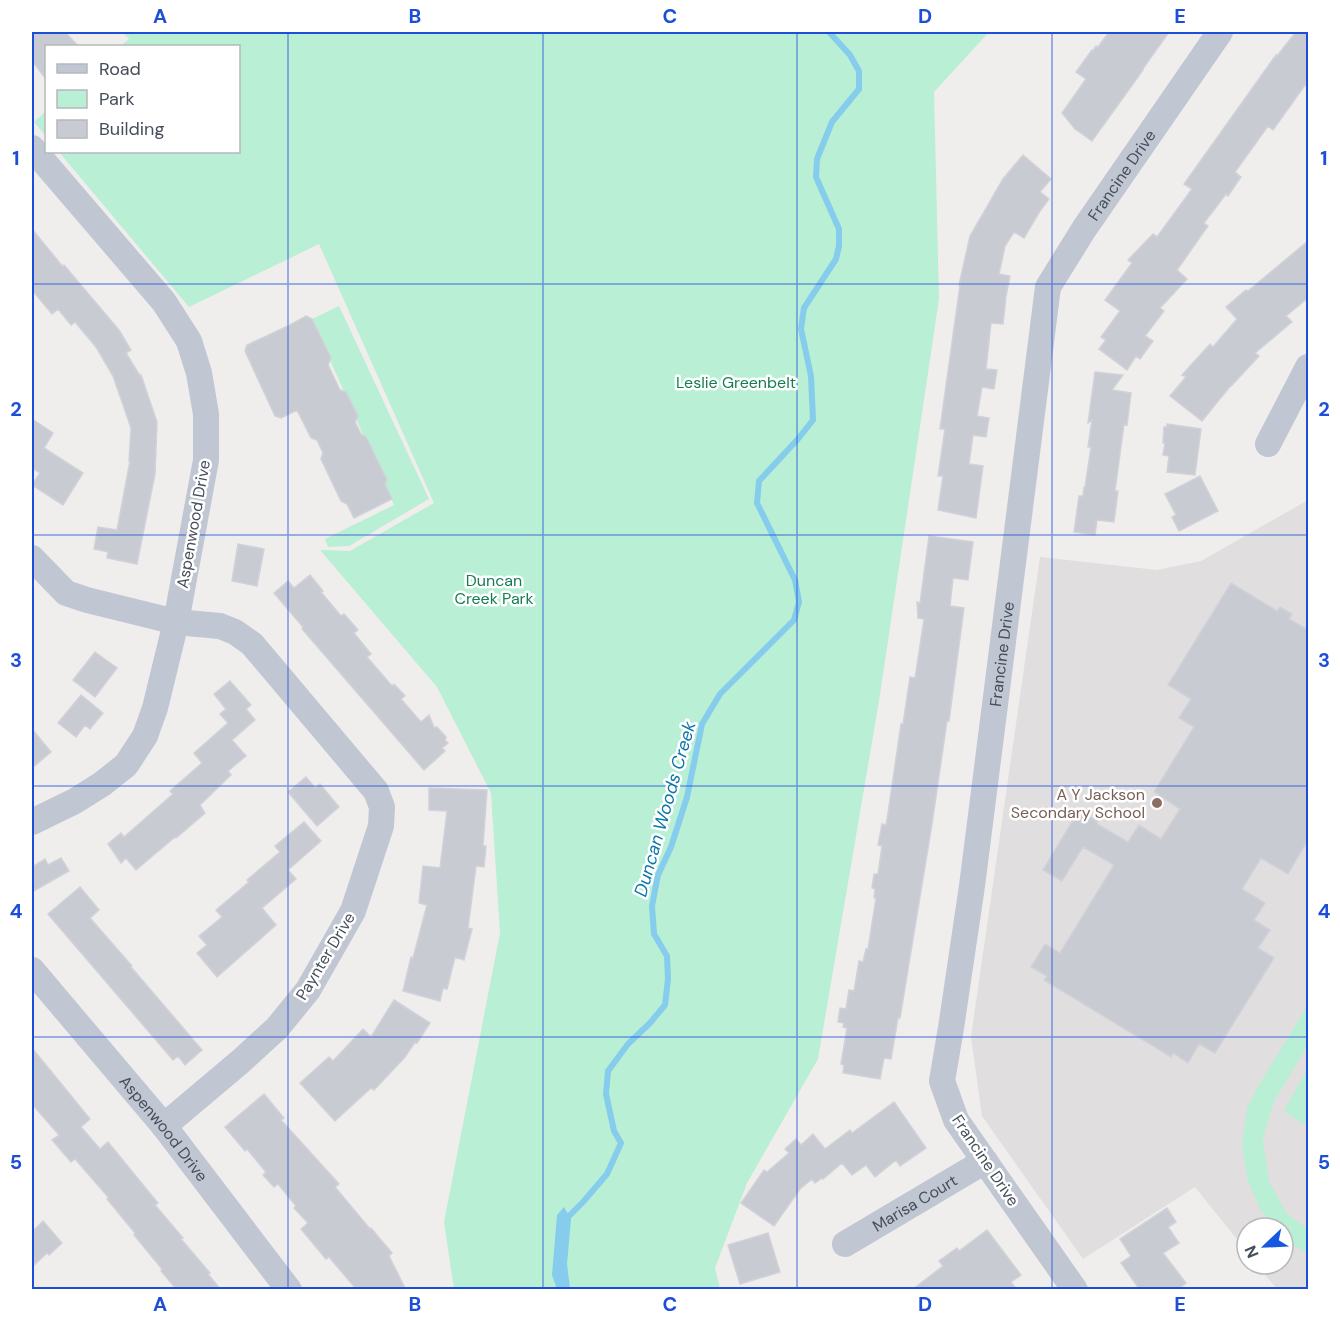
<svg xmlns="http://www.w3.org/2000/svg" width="1340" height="1321" viewBox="0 0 1340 1321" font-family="'DM Sans',sans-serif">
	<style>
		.education { fill: #e1dedf }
		.green { fill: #b9efd4 }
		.water { fill: #85cced }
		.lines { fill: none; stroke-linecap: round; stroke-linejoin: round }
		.stream { stroke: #85cced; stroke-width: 6 }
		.building { fill: #c9cbd3; stroke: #d1d2d9; stroke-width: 1.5 }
		.minor { stroke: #c0c7d3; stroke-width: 26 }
		.grid { fill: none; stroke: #1d4ed8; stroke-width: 1.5; stroke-opacity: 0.55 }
		.education-dot { fill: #8d6e63; stroke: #fff; stroke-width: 2 }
		.labels { text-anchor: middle; stroke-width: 5; stroke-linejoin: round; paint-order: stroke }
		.street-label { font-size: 16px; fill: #454e5a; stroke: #fff }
		.park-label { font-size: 16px; fill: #157d54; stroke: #fff }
		.education-label { font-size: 16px; fill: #785e54; stroke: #fff; text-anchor: end }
		.water-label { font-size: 18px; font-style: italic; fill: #0a76a9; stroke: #fff }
		.neatline { fill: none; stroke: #1d4ed8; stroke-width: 2 }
		.grid-label { font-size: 20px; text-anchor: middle; font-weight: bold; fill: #1d4ed8 }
	</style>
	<rect width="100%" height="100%" fill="#f0eded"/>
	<path class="education" d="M1308,500v789h-31l-21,-25h27v-36h-36v24l-52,-65 -112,72 -101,-143 -11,-79 69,-480 117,13 44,-9z"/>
	<path class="green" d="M122,32h867l-55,60 5,207 -60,402 -61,358 -71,124 -32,85 5,21h-266l-10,-67 56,-289 -9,-140 -54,-106 -117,-137 30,1 84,-48 -115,-259 -130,63 -130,-155h179v-106h-117l8,-7z
		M46,111v25l-12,-14z
		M339,306l90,193 -80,47 -21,1 -3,-8 69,-34 -82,-186z
		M1308,1005v40l-34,56 -11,37 6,43 18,33 21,15v25l-23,-15 -2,-2v-9h-7l-15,-17 -14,-33 -5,-36 5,-34 10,-20z
		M1308,1068v59l-24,-16z"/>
	<path class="water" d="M564,1207l7,12 -4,45 3,25h-13l-5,-14 5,-60z"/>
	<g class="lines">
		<path class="stream" d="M564,1221l19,-19 24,-28 14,-31 -7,-12 -8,-37 2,-23 20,-27 22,-21 15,-18 3,-26 -1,-23 -13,-22 -2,-28 6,-31 13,-28 16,-50 15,-73 18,-30 74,-74 5,-18 -4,-22 -38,-77 2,-22 39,-42 15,-19 -2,-44 -10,-47 3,-21 32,-49 3,-13v-17l-23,-52 1,-18 15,-37 27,-33v-18l-9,-16 -21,-23"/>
	</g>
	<path class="building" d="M32,32h33l13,14h-32v33l-14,-18z
		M1109,32h60l-27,38h1l-51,71 -17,-12 -13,-16 24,-34 -10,-7 16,-22 1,1 3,-5 2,1z
		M1296,32h12v49l-35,49 -5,-4 -33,46 6,5 -13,19 -2,-2 -22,29 4,3 -31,44 10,9 -27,29 4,3 -19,25 8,5 -13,18 -4,-3 -9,14 -28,-21 7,-9 -5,-3 19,-26 -15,-11 27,-37 -4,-3 25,-26 4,3 35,-48 -8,-5 92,-129 1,1z
		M1023,155l28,24 -11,13 9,7 -9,12 -16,27 -10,-6 -9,14 -6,28 11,2 -4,20 -3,28 -12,-1 -5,46 11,1 -3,19 -12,-2 -5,29 12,2 -3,19 -13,-2 -4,29 14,2 -7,52 -38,-8 5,-34h-5l7,-47h-5l20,-144h-1l11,-49 33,-57z
		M32,229l31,38 1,-2 55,65 12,20 -5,3 14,23 1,-1 16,47 -2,52 -18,90 -30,-6 1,-6 -14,-3 4,-22 19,3 13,-69h-1l2,-33 -18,-52 -17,-29 -21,-25 -4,3 -13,-16 -6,5 -20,-24z
		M1308,241v57l-22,18 6,6 -37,31 4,3 -27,29v-1l-30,37 -32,-25 16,-19 -4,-2 28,-31 3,3 24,-28 -11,-12 20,-17 2,1z
		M306,316l6,3 19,39 -3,7 12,25 6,2 12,24 -3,6 6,12 5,3 21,43 -2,4 7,15 -38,19 -7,-14 -6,-3 -20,-42 2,-6 -6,-13 -6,-2 -14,-28 -16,8 -6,-2 -30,-65 2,-6 41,-19z
		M1095,372l28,3 -11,15 19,3 -4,32 -3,-1 -9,67h3l-4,31 -17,-2 -2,15 -21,-3 5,-36h4l1,-9h1l6,-40h-3l4,-27 -4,3z
		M32,419l21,14 -9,15 39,25 -20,32 -31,-20 8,-12 -8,-5z
		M1167,424l34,5 -6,46 -28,-3 2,-16 -6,-1 2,-12h-2l1,-16h3z
		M1200,476l18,35 -39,20 -7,-14 4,-2 -11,-21z
		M929,536l44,6 -5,38 -15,-2 -3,28 14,2 -15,113h-2l-15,103 -32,194h-2l-7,41 -7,-1 -4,21 -37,-6 1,-8 -3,-1 6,-36 -4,-1 1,-4 -6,-1 2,-14 6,1 3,-19 5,1 5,-30 4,1 3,-13h2l8,-51h-2l1,-9 -3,-1 2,-14h4l4,-28 -4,-1 4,-21 4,1 1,-5 14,-96h2l7,-47 5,1 9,-59 -6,-1 -1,-16 3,1z
		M238,544l26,5 -7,37 -25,-5z
		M310,575l13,16 -2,1 20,24 3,-2 14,16 -4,3 17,21 -4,3 25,29 2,-2 11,12 -4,3 20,23 8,-7 5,12h3l9,10 -1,3 3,3 -6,5 3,3 -21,19 -122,-141 1,-2 -29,-34 14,-12 6,7z
		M1231,583l46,28 3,-4 12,7 -3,5 19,11v210l-20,34 -27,-16 -19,31 23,14 -11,17 16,10 -12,18 16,10 -59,95 -16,-9 -11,19 -15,-10 -2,4 -127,-77 3,-4 -16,-9 14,-23 15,9 54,-88 -31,-18 -21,34 -19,-11 36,-60 19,12 -1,2 31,18 11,-17 22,14 19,-30 -26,-17 40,-65 -15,-9 12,-19 -23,-14z
		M95,652l22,16 -22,29 -22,-17z
		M230,681l21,24 -5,4 9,11 -23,20 14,16 -18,15 3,4 -31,30 5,8 -29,25 -1,-1 -39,33 -10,-12 -5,5 -13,-19 13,-11 3,4 49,-43 -3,-3 32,-28 -8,-10 34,-30 -8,-9 6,-5 -12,-15z
		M81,695l22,18 -13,16 -5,-4 -9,12 -18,-14z
		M32,729l19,23 -19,16z
		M306,777l9,11 5,-4 19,23 -22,19 -29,-34z
		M429,788l58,2 -4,56h3l-2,21 -8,-1 -8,62 4,1 -8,31 -9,-3 -8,32 -4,-1 -3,13 -37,-10 8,-34 2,1 14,-53 -8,-2 4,-37 17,2 7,-57 -18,-1z
		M304,822l17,19 -33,29 8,9 -34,29 14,17 -59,52 -20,-24 10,-8 -8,-9 23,-19 -6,-7 33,-28 -2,-2 33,-28 -5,-6z
		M61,858l8,13 -37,21v-25l13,-8 3,6z
		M80,887l19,23 -9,8 42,48 -1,1 71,83 -17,15 -7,-9 -5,4 -125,-146z
		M394,1000l36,23 -13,20 -2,-1 -10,15 -31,33 -3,-2 -36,33 -35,-38 29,-26 4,4 30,-32 8,8z
		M32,1048l58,71 -9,8 19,22 8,-7 50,61 -3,2 28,33 -2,1 29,34 -2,1 13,16h-44l-16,-19 1,-2 -28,-34 1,-2 -28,-34 2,-1 -34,-39 -4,3 -19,-22 7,-5 -27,-31z
		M264,1094l20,24 -3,2 58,64 -4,3 35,42 1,-1 21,25 -3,3 17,34h-49l-28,-33 -3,2 -25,-30 7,-6 -14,-15 2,-2 -18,-22 -4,3 -11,-12 3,-3 -19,-23 -2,2 -20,-24z
		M894,1102l32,46 -26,18 -4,-6 -21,17 -9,-12 -14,10 -10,-12 -19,16 -1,-1 -7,5 -3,-4 -12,10 -26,37 -33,-23 23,-33 3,2 22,-19 -4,-4 11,-10 5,6 12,-11 12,15 25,-19 2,3z
		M1167,1208l9,14 -8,5 11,16 -16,10 23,30 -9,7h-37l-19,-27 10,-7 -11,-17z
		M43,1221l19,22 -13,12 -2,-2 -15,14v-35z
		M987,1230l34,45 -10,7 6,8h-105l31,-24 -4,-5 18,-13 2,3z
		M768,1233l12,39 -40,12 -12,-39z"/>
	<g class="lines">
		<g class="minor">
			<path d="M32,148l132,154 25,39 10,32 7,41v46l-30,162 -21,86 -10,28 -19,29 -24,19 -27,17 -43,21"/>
			<path d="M1268,444l40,-77"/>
			<path d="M32,558l34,35 21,7 89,22 44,4 15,6 17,12 124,147 6,16 -1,19 -28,85 -45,79 -31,38 -36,33 -77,65"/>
			<path id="s1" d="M32,970l132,156 125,164"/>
			<path id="s2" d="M845,1244l140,-83"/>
			<path id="s3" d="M1075,1290l-119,-170 -14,-39 9,-53 21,-142 76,-599 36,-58 136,-197"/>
		</g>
	</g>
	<path class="grid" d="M288,32v1258M543,32v1258M797,32v1258M1052,32v1258M32,284h1276M32,535h1276M32,786h1276M32,1037h1276"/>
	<circle class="education-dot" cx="1157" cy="803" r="6"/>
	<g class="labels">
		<g class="street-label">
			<text dy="6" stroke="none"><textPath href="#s3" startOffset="1184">Francine Drive</textPath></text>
			<text transform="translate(193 524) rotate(-80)" y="6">Aspenwood Drive</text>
			<text dy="6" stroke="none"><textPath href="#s3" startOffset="680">Francine Drive</textPath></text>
			<text transform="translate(325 956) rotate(-59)" y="6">Paynter Drive</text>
			<text dy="6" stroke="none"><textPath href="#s1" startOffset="206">Aspenwood Drive</textPath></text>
			<text transform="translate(986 1160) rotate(56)" y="6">Francine Drive</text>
			<text dy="6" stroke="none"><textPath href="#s2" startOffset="81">Marisa Court</textPath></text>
		</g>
		<g class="park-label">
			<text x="736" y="388">Leslie Greenbelt</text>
			<text x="494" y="586">Duncan<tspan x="494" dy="18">Creek Park</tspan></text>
		</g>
		<g class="education-label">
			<text x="1145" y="800">A Y Jackson<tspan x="1145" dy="18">Secondary School</tspan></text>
		</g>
		<g class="water-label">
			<text transform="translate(665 809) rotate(-74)" y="6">Duncan Woods Creek</text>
		</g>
	</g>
	<rect width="1340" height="1321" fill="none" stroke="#ffffff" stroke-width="66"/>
	<rect x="45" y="45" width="195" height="108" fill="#ffffff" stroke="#b5b8bd" stroke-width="1.5"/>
	<rect x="57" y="64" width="30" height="9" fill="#c0c7d3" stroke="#b5b8bd" stroke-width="1.5"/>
	<text x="99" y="75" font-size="18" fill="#454e5a">Road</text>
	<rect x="57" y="90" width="30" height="18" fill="#b9efd4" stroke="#b5b8bd" stroke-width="1.5"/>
	<text x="99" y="105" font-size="18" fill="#454e5a">Park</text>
	<rect x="57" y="120" width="30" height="18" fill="#c9cbd3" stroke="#b5b8bd" stroke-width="1.5"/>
	<text x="99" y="135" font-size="18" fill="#454e5a">Building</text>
	<g transform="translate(1265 1246) rotate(247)"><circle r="28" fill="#ffffff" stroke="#b5b8bd" stroke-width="1.5"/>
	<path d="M0-4.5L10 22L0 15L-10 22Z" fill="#1658e1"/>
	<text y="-9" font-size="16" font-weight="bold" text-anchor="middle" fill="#454e5a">N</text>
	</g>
	<rect x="33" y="33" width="1274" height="1255" class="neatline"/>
	<g class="grid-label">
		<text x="160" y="23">A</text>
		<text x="415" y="23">B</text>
		<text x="670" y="23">C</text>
		<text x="925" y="23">D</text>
		<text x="1180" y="23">E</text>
		<text x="16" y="165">1</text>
		<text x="1324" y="165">1</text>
		<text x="16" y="416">2</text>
		<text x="1324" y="416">2</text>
		<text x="16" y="667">3</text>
		<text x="1324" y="667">3</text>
		<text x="16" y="918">4</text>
		<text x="1324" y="918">4</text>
		<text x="16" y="1169">5</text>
		<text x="1324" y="1169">5</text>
		<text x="160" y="1311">A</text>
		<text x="415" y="1311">B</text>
		<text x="670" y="1311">C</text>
		<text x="925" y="1311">D</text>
		<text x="1180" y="1311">E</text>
	</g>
</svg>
